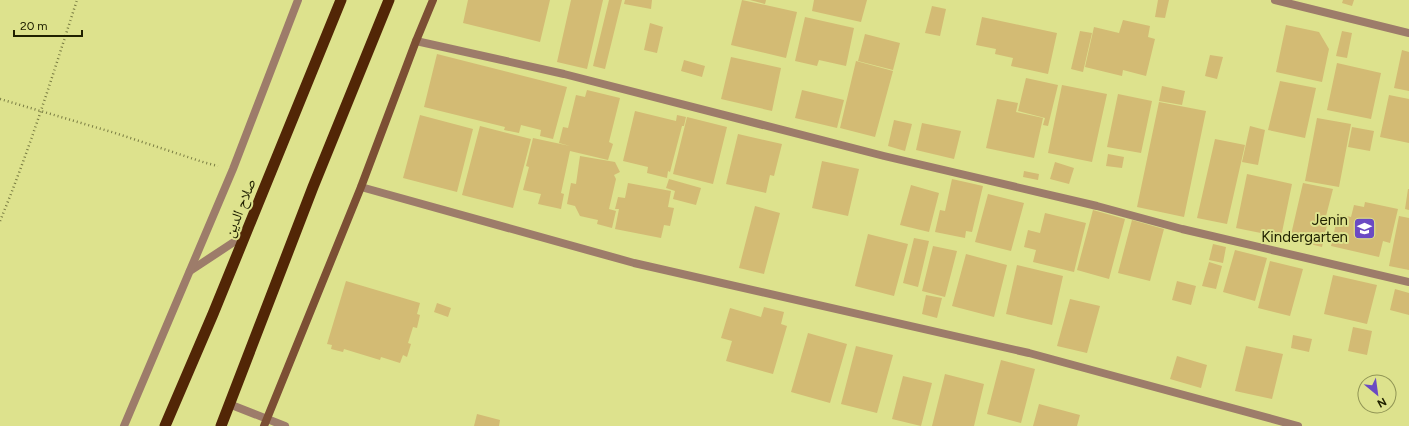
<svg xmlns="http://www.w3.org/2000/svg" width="1409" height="426" viewBox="0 0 1409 426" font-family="Figtree,'Noto Naskh Arabic',sans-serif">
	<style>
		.building { fill: #d3bb74 }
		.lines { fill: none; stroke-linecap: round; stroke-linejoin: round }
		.path { stroke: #7a7d43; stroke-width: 2.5; stroke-dasharray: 1 3; stroke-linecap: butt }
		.service { stroke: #9d7c6a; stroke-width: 8 }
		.minor { stroke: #9d7c6a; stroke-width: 8 }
		.tertiary { stroke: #9d7c6a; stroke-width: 8 }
		.secondary { stroke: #7c4f34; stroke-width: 8 }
		.trunk { stroke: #522606; stroke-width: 11 }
		.labels { text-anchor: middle; stroke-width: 4; stroke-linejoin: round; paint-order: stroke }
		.street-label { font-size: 15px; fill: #202100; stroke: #dde28d }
		.poi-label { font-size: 15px; fill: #202100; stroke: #dde28d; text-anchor: end }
	</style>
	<rect width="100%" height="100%" fill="#dde28d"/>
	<path class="building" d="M468,0h82l-10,42 -77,-19z
		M571,0h32l-16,69 -30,-7z
		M609,0h13l-17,69 -12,-3z
		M625,0h27l-1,9 -27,-5z
		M742,0l55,12 -11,46 -55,-13z
		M750,0h16l-1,4z
		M814,0h53l-6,22 -49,-11z
		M1158,0h11l-4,18 -10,-1z
		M1343,0h11l-2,6 -10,-3z
		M932,6l14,3 -6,27 -15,-3z
		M805,17l49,11 -8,38 -27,-6 -2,6 -22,-5z
		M982,17l75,16 -9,41 -37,-8 2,-8 -18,-4 1,-5 -20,-4z
		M1123,20l27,6 -2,11 7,2 -9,37 -23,-6 -1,6 -37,-9 9,-40 25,6z
		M650,23l13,4 -6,26 -13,-3z
		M1286,25l33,7 10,17 -7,33 -46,-10z
		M1080,31l12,2 -9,39 -12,-3z
		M1342,31l10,2 -5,25 -11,-2z
		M865,34l35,9 -7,27 -35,-9z
		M1402,50l7,2v39l-15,-3z
		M437,54l130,33 -14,52 -13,-3 1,-6 -20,-5 -2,8 -15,-3 1,-3 -81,-20z
		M1210,55l13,2 -6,22 -12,-3z
		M731,57l50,11 -9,43 -51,-12z
		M684,60l21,6 -3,11 -21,-6z
		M856,61l37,10 -18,66 -35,-9z
		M1337,63l44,10 -10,46 -44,-9z
		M1026,78l32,7 -10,41 -5,-1 2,-7 -27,-7z
		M1280,81l36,7 -11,50 -37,-8z
		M1062,85l45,9 -15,68 -44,-9z
		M1162,86l23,5 -3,14 -23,-4z
		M587,90l33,8 -11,44 4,2 -5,16 -38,-9 -9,42 3,1 -3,15 -23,-5 3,-10 -18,-4 6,-23 -3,-1 7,-28 37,8 -11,-3 4,-16 5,1 8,-33 9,2z
		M802,90l42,10 -7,28 -42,-10z
		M1118,94l34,7 -11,52 -34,-6z
		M1389,95l20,4v44l-29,-6z
		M997,99l21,4 -2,9 27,6 -9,40 -48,-10z
		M1159,102l47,9 -22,106 -47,-10z
		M635,111l41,10 1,-6 9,2 -2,9h-2l-12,46 -2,-1 -1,7 -20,-5 1,-6 -25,-6z
		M420,115l53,14 -16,63 -54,-14z
		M687,117l40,10 -14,57 -40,-10z
		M1317,118l34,6 -12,63 -34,-6z
		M894,120l18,4 -7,27 -17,-5z
		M922,123l39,8 -7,28 -38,-9z
		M480,126l51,13 -18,69 -51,-13z
		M1250,126l15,4 -7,35 -16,-3z
		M1352,127l22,4 -4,20 -22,-4z
		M738,134l44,10 -8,32 -4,-1 -4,18 -40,-9z
		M1215,139l30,6 -18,79 -30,-6z
		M1108,154l16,3 -2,11 -16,-2z
		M580,156l35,6 5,10 -6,3 2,4 -7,30 7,2 -4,17 -15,-4 1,-4 -18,-4 -5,-10 -8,-2 4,-21 5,1z
		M822,161l37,8 -11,47 -36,-8z
		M1055,162l19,6 -5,16 -19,-5z
		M1024,171l15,3 -1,6 -15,-3z
		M1247,174l45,10 -11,53 -45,-9z
		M669,179l32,9 -5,17 -23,-6 2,-8 -9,-3z
		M952,179l31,7 -11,46 -6,-1 -1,7 -30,-6 5,-22 5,1z
		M628,183l43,8 -3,16 6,1 -4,18 -6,-1 -3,13 -46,-9 4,-20h-4l3,-12 7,1z
		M1303,183l30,6 -8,31 3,1 -6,26 -32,-8z
		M911,185l28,8 -10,39 -29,-7z
		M1408,189h1v21l-4,-1z
		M988,194l36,9 -13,48 -36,-9z
		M1365,202l33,7 -8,34 -7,-2 -4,16 -48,-11 7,-32 13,3 3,-12 10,2z
		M755,206l25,7 -16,61 -25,-6z
		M1093,210l32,9 -16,60 -32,-9z
		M1045,213l41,10 -12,49 -41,-10 3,-12 -12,-3 4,-17 12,3z
		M1399,216l10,2v52l-20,-4z
		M1132,220l32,9 -14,52 -32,-8z
		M868,234l40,10 -14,52 -39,-10z
		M914,238l15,3 -11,46 -15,-4z
		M1213,244l13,3 -3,16 -14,-3z
		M933,246l24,5 -12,46 -23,-6z
		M1235,250l32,8 -12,43 -32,-9z
		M966,254l41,11 -13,52 -42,-11z
		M1270,261l33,8 -13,47 -32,-8z
		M1209,262l13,4 -6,23 -14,-3z
		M1017,265l46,11 -11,49 -46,-11z
		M1333,275l44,10 -10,39 -43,-10z
		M346,281l74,22 -3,11 3,1 -3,13 -4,-1 -5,16 3,1 -4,13 -4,-2 -3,8 -19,-6 -1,3 -36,-11 -1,3 -12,-3 1,-4 -5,-1z
		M1177,281l19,5 -5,19 -19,-5z
		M1395,289l14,4v22l-19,-5z
		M926,295l16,3 -5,20 -15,-4z
		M1070,299l30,7 -13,47 -30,-7z
		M437,303l14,5 -3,9 -14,-5z
		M764,307l20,5 -3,12 6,2 -14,48 -47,-13 6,-20 -11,-3 9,-30 31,9z
		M1353,327l19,4 -5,24 -19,-4z
		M808,333l39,11 -17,59 -39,-11z
		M1293,335l19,4 -3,13 -18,-4z
		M856,346l37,9 -16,58 -36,-9z
		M1246,346l37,8 -11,45 -37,-8z
		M1177,356l30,9 -6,23 -31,-9z
		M1001,360l34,9 -14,54 -34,-9z
		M945,374l39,10 -10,42h-42z
		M903,376l29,7 -11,43 -29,-7z
		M1039,404l41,11 -3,11h-44z
		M477,414l23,6 -1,6h-25z"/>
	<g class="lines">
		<path class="path" d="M0,99l115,34 91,30 12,3
			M0,221c30,-72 53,-147 77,-221"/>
		<path class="service" d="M190,271l56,-37"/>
		<path class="minor" d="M1275,0l134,33
			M416,41l148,33 320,82 213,50 85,23 227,53
			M361,187l273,76 395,90 269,73
			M229,404l56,22"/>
		<path class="tertiary" d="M124,426l109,-257 65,-169"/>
		<path class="secondary" d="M264,426l97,-239 55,-146 17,-41"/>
		<path class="trunk" d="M165,426l48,-112 128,-314
			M221,426l92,-239 76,-187"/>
	</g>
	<defs>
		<symbol id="school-square" viewBox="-11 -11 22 22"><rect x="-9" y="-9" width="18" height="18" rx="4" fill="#6b4ac3" stroke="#dde28d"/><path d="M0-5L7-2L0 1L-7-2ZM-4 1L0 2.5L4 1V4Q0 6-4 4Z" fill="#fff"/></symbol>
	</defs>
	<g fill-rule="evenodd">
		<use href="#school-square" x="1352" y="216" width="25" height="25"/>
	</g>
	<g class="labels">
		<g class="street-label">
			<text transform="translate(240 208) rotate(-68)" y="5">صلاح الدين</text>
		</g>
		<g class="poi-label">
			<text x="1348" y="225">Jenin<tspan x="1348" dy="17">Kindergarten</tspan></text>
		</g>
	</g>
	<g transform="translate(1377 394) rotate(151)"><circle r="19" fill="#dde28d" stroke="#919555"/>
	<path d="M0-3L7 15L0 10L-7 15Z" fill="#6b4ac3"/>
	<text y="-6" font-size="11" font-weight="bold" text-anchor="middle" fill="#202100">N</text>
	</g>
	<path d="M14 30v6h68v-6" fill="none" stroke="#202100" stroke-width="2"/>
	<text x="20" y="30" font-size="12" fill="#202100" stroke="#dde28d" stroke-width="3" paint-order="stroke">20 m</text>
</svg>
